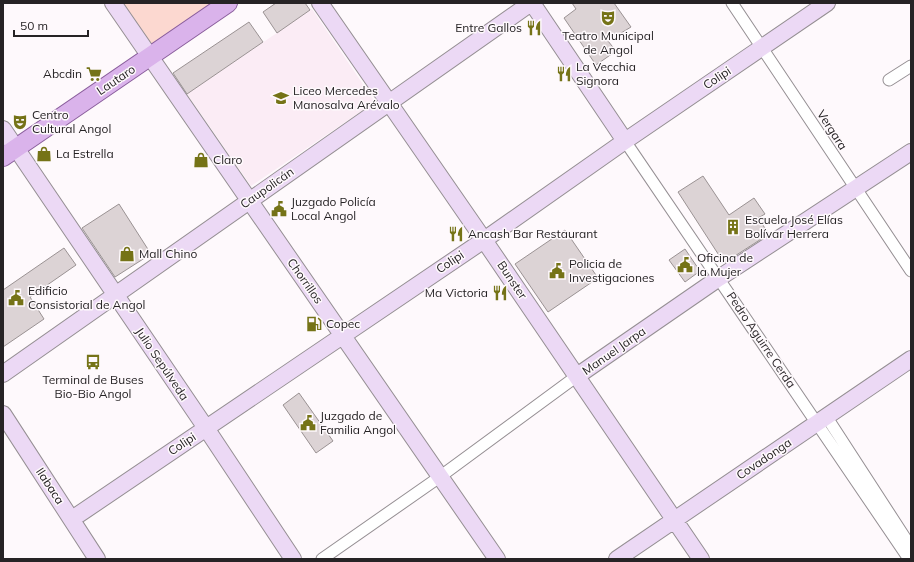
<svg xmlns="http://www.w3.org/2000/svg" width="914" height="562" viewBox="0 0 914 562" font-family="Mulish,sans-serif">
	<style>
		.built { fill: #fbecf5 }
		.green { fill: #fcd8d0 }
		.building { fill: #dcd3d5; stroke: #9a9293 }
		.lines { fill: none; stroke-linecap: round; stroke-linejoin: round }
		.street-casing { stroke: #958f93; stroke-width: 13 }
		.secondary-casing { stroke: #958f93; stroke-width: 18 }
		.primary-casing { stroke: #8b5f9d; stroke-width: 20 }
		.street { stroke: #fff; stroke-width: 11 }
		.secondary { stroke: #ecd9f5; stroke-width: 16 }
		.primary { stroke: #dab3eb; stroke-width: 18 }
		.labels { text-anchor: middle; stroke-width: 3; stroke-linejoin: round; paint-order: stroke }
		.poi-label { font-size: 12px; fill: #262325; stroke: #fef9fc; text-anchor: start }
		.street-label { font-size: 12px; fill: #262325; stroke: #fef9fc }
	</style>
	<rect width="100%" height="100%" fill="#fef9fc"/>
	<path class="built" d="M312,9l63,93 -124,84 -64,-92z"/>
	<path class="green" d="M122,3h94l-65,44z"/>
	<path class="building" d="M276,3h29l5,7 -33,23 -14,-21z
		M572,3h42l17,24 -23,14 8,10 -20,14 -32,-47 12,-9z
		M249,22l14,20 -76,52 -14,-21z
		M703,176l26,39 25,-17 11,16 -7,4 11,16 -45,29 -46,-71z
		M119,204l32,50 -36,23 -33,-49z
		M565,230l33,48 -50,34 -33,-48z
		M64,248l12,17 -46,32 14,22 -41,28v-57z
		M685,249l15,22 -15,11 -16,-22z
		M299,393l34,48 -17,12 -33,-48z"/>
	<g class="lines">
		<defs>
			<path id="street" d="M732,3l179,268
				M889,80l22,-14
				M625,141l284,418
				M826,416l85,131
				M322,559l119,-83 136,-100"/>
			<path id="secondary" d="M113,3l384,556
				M320,3l164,237 217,319
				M532,3l93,138
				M3,129l203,299 87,131
				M3,374l528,-371
				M577,376l142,-98 192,-126
				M3,414l94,145
				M72,519l412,-279 141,-99 202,-138
				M617,559l294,-200"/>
			<path id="primary" d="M3,157l225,-154"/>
		</defs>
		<use href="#street" class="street-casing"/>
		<use href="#secondary" class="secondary-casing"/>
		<use href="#primary" class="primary-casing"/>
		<use href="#street" class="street"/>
		<use href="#secondary" class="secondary"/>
		<use href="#primary" class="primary"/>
	</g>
	<defs>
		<symbol id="theatre-bare" viewBox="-9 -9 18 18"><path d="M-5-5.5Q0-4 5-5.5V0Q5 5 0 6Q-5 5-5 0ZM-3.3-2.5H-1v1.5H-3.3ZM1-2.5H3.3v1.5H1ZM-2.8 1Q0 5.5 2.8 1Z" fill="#757317" stroke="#fef9fc" stroke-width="2.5" paint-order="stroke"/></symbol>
		<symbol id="restaurant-bare" viewBox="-9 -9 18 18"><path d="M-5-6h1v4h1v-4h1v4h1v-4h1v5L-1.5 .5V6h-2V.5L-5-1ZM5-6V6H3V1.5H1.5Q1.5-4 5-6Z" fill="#757317" stroke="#fef9fc" stroke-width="2.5" paint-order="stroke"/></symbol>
		<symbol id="supermarket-bare" viewBox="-9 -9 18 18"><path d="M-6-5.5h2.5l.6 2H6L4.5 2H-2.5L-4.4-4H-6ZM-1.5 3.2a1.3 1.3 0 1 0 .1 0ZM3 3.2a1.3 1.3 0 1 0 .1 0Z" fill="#757317" stroke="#fef9fc" stroke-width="2.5" paint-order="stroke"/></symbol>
		<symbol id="school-bare" viewBox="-9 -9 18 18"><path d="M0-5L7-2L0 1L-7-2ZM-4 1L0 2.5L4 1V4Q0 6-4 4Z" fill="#757317" stroke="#fef9fc" stroke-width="2.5" paint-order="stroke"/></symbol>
		<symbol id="shop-bare" viewBox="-9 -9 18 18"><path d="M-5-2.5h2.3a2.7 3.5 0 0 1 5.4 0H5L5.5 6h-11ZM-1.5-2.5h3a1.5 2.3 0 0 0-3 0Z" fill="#757317" stroke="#fef9fc" stroke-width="2.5" paint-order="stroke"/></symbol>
		<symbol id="civic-bare" viewBox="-9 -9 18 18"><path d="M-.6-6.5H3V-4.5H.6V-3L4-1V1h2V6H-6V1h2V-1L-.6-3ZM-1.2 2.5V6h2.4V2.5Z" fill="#757317" stroke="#fef9fc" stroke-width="2.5" paint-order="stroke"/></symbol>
		<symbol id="building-bare" viewBox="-9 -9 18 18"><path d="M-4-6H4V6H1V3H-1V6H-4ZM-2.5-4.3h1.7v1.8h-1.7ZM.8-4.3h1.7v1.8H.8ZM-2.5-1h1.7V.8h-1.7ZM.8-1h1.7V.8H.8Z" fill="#757317" stroke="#fef9fc" stroke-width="2.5" paint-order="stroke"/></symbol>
		<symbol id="fuel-bare" viewBox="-9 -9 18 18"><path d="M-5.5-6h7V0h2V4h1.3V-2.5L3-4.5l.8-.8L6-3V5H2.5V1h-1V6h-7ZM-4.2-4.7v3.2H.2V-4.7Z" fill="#757317" stroke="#fef9fc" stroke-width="2.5" paint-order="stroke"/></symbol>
		<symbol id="bus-bare" viewBox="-9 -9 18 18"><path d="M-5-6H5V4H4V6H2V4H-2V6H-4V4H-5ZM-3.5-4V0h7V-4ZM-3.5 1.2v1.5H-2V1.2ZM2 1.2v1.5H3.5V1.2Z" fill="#757317" stroke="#fef9fc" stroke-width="2.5" paint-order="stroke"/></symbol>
	</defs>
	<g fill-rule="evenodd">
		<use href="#theatre-bare" x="597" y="7" width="22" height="22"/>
		<use href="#restaurant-bare" x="523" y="17" width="22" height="22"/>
		<use href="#supermarket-bare" x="83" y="63" width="22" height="22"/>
		<use href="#restaurant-bare" x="553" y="63" width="22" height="22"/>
		<use href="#school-bare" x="270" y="87" width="22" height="22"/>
		<use href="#theatre-bare" x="9" y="111" width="22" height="22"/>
		<use href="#shop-bare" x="33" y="143" width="22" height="22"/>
		<use href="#shop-bare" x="190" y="149" width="22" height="22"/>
		<use href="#civic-bare" x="268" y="198" width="22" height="22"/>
		<use href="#building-bare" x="722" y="216" width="22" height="22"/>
		<use href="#restaurant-bare" x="445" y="223" width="22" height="22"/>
		<use href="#shop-bare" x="116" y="243" width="22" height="22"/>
		<use href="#civic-bare" x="674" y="254" width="22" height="22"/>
		<use href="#civic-bare" x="546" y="260" width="22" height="22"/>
		<use href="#restaurant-bare" x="489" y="282" width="22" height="22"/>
		<use href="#civic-bare" x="5" y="287" width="22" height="22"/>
		<use href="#fuel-bare" x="303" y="313" width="22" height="22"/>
		<use href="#bus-bare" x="82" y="351" width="22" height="22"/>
		<use href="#civic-bare" x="297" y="412" width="22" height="22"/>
	</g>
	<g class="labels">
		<g class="poi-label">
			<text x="522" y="32" text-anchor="end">Entre Gallos</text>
			<text x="608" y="40" text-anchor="middle">Teatro Municipal<tspan x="608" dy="14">de Angol</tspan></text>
			<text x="576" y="71">La Vecchia<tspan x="576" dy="14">Signora</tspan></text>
			<text x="82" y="78" text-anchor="end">Abcdin</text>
			<text x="293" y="95">Liceo Mercedes<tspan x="293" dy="14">Manosalva Arévalo</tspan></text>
			<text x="32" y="119">Centro<tspan x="32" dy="14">Cultural Angol</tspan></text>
			<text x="56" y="158">La Estrella</text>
			<text x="213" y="164">Claro</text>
			<text x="291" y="206">Juzgado Policía<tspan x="291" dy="14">Local Angol</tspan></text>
			<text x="745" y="224">Escuela José Elías<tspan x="745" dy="14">Bolívar Herrera</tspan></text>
			<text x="468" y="238">Ancash Bar Restaurant</text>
			<text x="139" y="258">Mall Chino</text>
			<text x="697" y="262">Oficina de<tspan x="697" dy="14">la Mujer</tspan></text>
			<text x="569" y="268">Policia de<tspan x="569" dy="14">Investigaciones</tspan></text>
			<text x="28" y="295">Edificio<tspan x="28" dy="14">Consistorial de Angol</tspan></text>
			<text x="488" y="297" text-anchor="end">Ma Victoria</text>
			<text x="326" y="328">Copec</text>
			<text x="93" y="384" text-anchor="middle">Terminal de Buses<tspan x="93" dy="14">Bio-Bio Angol</tspan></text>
			<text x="320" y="420">Juzgado de<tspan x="320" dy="14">Familia Angol</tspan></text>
		</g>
		<g class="street-label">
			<text transform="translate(717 78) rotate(-34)" y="4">Colipi</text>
			<text transform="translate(116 80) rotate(-34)" y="4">Lautaro</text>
			<text transform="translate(832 130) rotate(57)" y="4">Vergara</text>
			<text transform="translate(267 188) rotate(-35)" y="4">Caupolicán</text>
			<text transform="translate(450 262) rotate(-34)" y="4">Colipi</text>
			<text transform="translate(512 280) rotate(56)" y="4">Bunster</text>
			<text transform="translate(305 281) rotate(55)" y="4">Chorrillos</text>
			<text transform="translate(761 340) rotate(56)" y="4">Pedro Aguirre Cerda</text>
			<text transform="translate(614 351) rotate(-35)" y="4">Manuel Jarpa</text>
			<text transform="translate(162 364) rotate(56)" y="4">Julio Sepúlveda</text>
			<text transform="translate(182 444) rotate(-34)" y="4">Colipi</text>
			<text transform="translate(764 459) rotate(-34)" y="4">Covadonga</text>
			<text transform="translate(50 486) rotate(57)" y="4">Ilabaca</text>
		</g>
	</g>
	<rect width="914" height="562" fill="none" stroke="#262325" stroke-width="8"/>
	<path d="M14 30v6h74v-6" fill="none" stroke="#262325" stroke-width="2"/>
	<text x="20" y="30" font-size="12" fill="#262325" stroke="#fef9fc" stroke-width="3" paint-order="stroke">50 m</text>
</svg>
